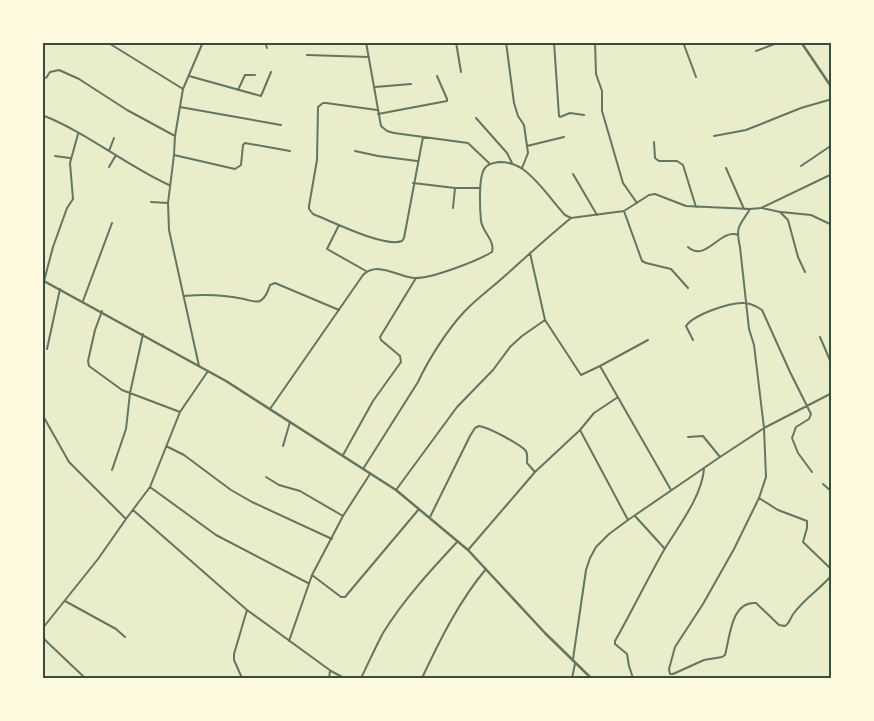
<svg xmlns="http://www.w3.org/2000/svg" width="874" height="721" viewBox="0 0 874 721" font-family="Jost,sans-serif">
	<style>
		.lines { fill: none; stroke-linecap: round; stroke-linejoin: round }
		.minor { stroke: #617663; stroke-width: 2 }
		.tertiary { stroke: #617663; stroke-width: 2.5 }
		.neatline { fill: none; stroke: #344e41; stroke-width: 2 }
	</style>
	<rect width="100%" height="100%" fill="#e9edc9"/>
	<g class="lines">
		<path class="minor" d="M107,42l76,47
			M265,42l2,6
			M366,42l15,84 6,5 7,2 74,10 21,20
			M456,42l5,30
			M506,42l8,61 4,13 6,9 4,28 -6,15
			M554,42l5,74 1,1 10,-4 14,2
			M595,42l1,32 6,17v20l21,72 14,20
			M683,42l13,35
			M756,51l24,-9
			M307,55l62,2
			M189,76l72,20 10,-24
			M46,78l4,-6 9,-2 20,9 48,31 48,26
			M375,87l36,-3
			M238,90l7,-15h10
			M180,107l101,18
			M377,110l-51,-7h-3l-5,4 -1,53 -8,46v3l4,5c18,7 72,34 89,27l2,-3 19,-101
			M378,114l69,-13v-2l-10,-23
			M42,115c46,18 83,50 127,70
			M476,118l31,35 5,10
			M714,136l32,-6 55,-22 31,-9
			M654,142l1,16 4,3h18l6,4 13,42
			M527,146l37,-9
			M109,151l5,-13
			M355,151l23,5 39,5
			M174,155l61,14 6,-4 2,-20 2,-2 45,8
			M55,156l15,2
			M801,166l31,-21
			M109,167l7,-12
			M726,168l18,41
			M573,174l24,41
			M413,183l42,5h25
			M151,202l17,1
			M453,208l2,-20
			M762,208l18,4 8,8 10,37 7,15
			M750,209c-10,17 -15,16 -10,38l9,82 5,16 10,83 2,49 -7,21 -25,51 -31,55 -28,43 -6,22 1,5h3l31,-14 18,-3 3,-2c5,-18 6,-54 31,-52l23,22 6,1c5,-3 5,-8 9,-13 11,-15 26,-24 38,-38
			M624,211l18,50 4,2 25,6 17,19
			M781,212l30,3 21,10
			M339,225l-12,24 39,22
			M688,247c18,16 32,-19 50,-12
			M530,253l15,67 36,55 19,-9 48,-26
			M44,281l9,-34 14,-39 6,-9 -3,-36 8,-29
			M184,296c19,-2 41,-1 60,3 5,1 11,4 16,2 6,-3 8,-10 10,-16l5,-2 64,27
			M83,301l29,-78
			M102,311l-7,19 -7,31 1,5 33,24 58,22
			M820,337l12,28
			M693,340l-7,-14c7,-11 44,-24 58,-23 7,0 12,3 18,7l28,62 21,42 -2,5 -13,8 -4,11 6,15 14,19
			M47,349l13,-60
			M199,366l-30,-136 -1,-27 6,-48 1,-19 8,-47 20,-47
			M600,366l71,124
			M270,409l93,-134c14,-14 34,1 51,3 17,1 63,-17 78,-26 3,-12 -9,-19 -11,-31 -1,-11 -3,-45 4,-53 3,-5 9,-5 14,-6 9,0 17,2 25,8 16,12 28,31 41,45l6,3 53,-7 25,-16 6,-1 31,12 64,3 11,-1 71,-34
			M42,414l27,48 57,57
			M580,430l48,90
			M688,437l15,-1 17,21
			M166,446l18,9 47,35 21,12 80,37
			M283,446l7,-24
			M343,455l30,-54 28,-39 -1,-6 -19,-16 -1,-3 36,-59
			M363,469l55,-87c10,-22 30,-53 46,-70 13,-14 29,-25 43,-38 21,-19 42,-38 64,-56
			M112,470l14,-41 4,-36 13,-59
			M266,477l13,8 21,6 43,25
			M823,484l9,8
			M150,487l66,48 92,48
			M396,490l61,-83 36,-37 17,-23 12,-11 23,-16
			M759,498l19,12 29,11v7l-4,14 29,28
			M133,510l114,100 84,61 13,7
			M635,516l30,33
			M430,517l40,-81 5,-8 4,-2c9,1 41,18 47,25 2,4 1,8 1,12l8,9
			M468,550l67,-78 45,-42 14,-17 24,-16
			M312,575l29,22h4l74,-88
			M65,601l51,28 9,8
			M42,629l56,-70 28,-40 24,-32 30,-75 28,-41
			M42,634l3,6 40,38
			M289,641l23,-66 31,-59 27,-42
			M573,659l13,-89 4,-12 6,-11 13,-13 19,-14 92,-63 44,-29 68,-35
			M242,678l-8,-18v-6l13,-44
			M329,678l1,-7
			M361,678c7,-14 14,-30 22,-45 21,-34 48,-63 75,-92
			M422,678c18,-38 37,-77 64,-109
			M572,678l3,-14
			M633,678l-4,-12 -2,-12 -12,-10v-3c17,-30 32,-61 49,-91 14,-23 38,-54 40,-81"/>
		<path class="tertiary" d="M801,42l31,46
			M42,280l184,101 170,109 72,60 77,83 46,45"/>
	</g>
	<rect width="874" height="721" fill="none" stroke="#fefae0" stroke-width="88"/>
	<rect x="44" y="44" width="786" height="633" class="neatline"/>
</svg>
